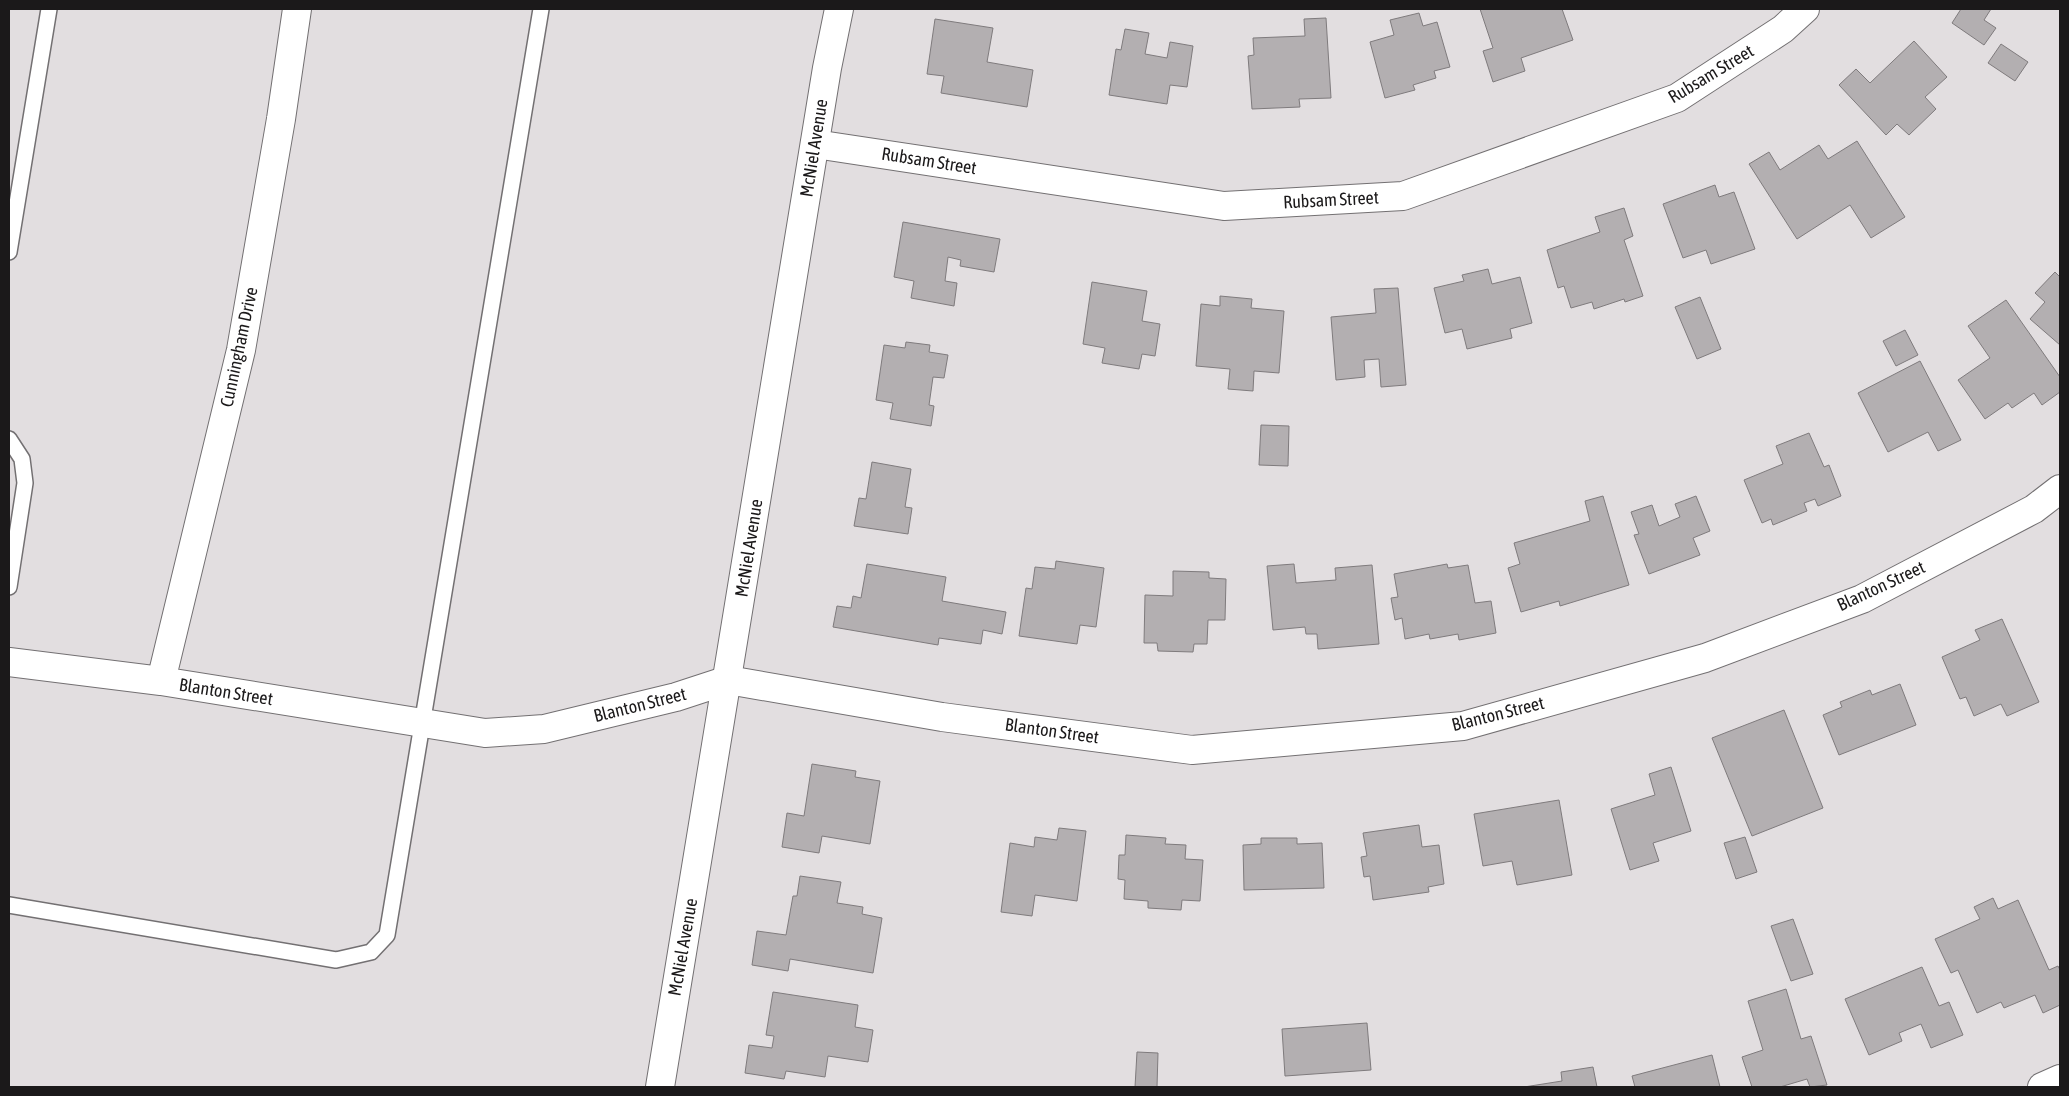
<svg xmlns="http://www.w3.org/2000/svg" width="2069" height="1096" viewBox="0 0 2069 1096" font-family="'Asap Condensed',sans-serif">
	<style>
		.building { fill: #b3afb1; stroke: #7f7b7d }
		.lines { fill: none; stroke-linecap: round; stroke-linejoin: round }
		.lane-casing { stroke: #737072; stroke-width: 18 }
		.street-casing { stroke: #737072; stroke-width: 30 }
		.secondary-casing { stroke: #737072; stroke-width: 30 }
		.lane { stroke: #fff; stroke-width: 15 }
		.street { stroke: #fff; stroke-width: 28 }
		.secondary { stroke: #fff; stroke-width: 28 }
		.labels { text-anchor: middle; stroke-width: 4; stroke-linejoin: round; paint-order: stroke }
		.street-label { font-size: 18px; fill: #1b191a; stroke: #fff }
	</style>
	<rect width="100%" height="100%" fill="#e2dee0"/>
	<path class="building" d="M1480,9h82l11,31 -52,18 4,13 -32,11 -10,-31 10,-3z
		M1961,9h30l-7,11 12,8 -12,17 -32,-22z
		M1419,13l4,13 14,-4 13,45 -16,4 2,7 -23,7 2,5 -30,8 -15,-56 24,-7 -4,-15z
		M1326,18l5,80 -32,1 1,8 -48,2 -4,-53 6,-1 -1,-17 52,-2 -1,-17z
		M935,19l58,9 -6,34 46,8 -6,37 -86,-14 3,-17 -17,-2z
		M1125,29l24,4 -4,21 22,4 3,-16 23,4 -6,41 -17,-2 -3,19 -58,-9 7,-46 5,1z
		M1914,41l33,36 -22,20 11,12 -27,26 -12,-11 -11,11 -47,-50 17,-16 14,14z
		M2001,44l27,18 -13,19 -27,-18z
		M1857,141l48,76 -34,21 -21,-33 -53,34 -48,-75 20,-12 11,18 39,-25 9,14z
		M1715,185l4,12 15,-5 21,57 -44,15 -5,-14 -23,8 -20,-54z
		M1624,208l9,28 -9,4 19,56 -18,6 -1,-3 -30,10 -2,-7 -21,6 -7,-22 -6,2 -11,-38 53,-18 -5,-15z
		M903,222l97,17 -6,33 -34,-6 1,-6 -13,-3 -3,24 12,2 -3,23 -43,-8 3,-17 -20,-4z
		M1488,269l4,15 28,-7 12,46 -22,6 2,9 -45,11 -5,-20 -17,4 -11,-45 30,-7 -2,-6z
		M2055,272l5,5v68l-30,-26 15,-17 -10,-9z
		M1092,282l55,9 -5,30 18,3 -5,32 -13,-2 -3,15 -37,-6 3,-15 -22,-4z
		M1398,288l8,97 -25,2 -2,-28 -15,1 1,17 -29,3 -5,-63 45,-4 -2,-24z
		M1220,296l32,3 -1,9 33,3 -5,62 -25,-2 -1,20 -25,-2 2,-20 -34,-3 5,-62 19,2z
		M1700,297l21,52 -24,10 -22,-52z
		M2006,300l54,77v15l-18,13 -8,-12 -22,15 -4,-5 -23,16 -27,-39 32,-22 -22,-32z
		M1905,330l13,25 -22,11 -13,-25z
		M906,342l24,3 -1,7 19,3 -4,23 -11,-1 -4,28 5,1 -3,20 -41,-7 3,-16 -17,-3 8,-55 21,3z
		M1920,361l41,79 -23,11 -10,-19 -40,20 -30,-59z
		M1261,425l28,1 -1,40 -29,-1z
		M1809,433l15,34 5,-2 12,31 -23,10 -3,-7 -11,4 3,8 -34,14 -2,-6 -9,4 -18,-43 39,-16 -7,-18z
		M872,462l39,7 -6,38 7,1 -4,26 -54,-8 5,-28 7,1z
		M1603,496l26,89 -69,21 -1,-5 -38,11 -13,-44 12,-4 -6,-21 76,-22 -5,-20z
		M1696,496l14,35 -17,7 7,17 -51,19 -15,-39 5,-1 -8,-22 21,-7 7,21 21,-9 -5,-13z
		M1056,561l48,7 -8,59 -16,-2 -3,19 -58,-8 7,-48 6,1 3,-22 20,2z
		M867,564l79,13 -4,24 64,11 -4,22 -19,-4 -2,14 -42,-6 -1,7 -105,-18 4,-21 14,2 2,-12 8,2z
		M1294,564l2,19 40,-3 -1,-12 37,-3 7,79 -61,5 -1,-15h-11l-1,-7 -32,3 -6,-64z
		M1447,564l1,4 20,-3 7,38 16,-2 5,32 -37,7 -1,-6 -28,5 -1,-5 -24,5 -3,-21 -7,2 -4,-22 7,-1 -4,-23z
		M1173,571l36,1v6l17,1 -1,41h-17l-1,24h-13l-1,8 -35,-1 -1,-8h-13l1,-48 28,1z
		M2002,619l37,83 -32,14 -6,-12 -27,12 -8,-19 -6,2 -18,-42 38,-17 -5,-10z
		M1900,684l16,41 -77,30 -16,-40 19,-8 -2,-5 30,-12 2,5z
		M1784,710l39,98 -71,28 -40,-98z
		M812,764l44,7 -1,6 25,4 -10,63 -48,-8 -3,17 -37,-6 5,-34 17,3z
		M1671,767l20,64 -38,12 6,18 -29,9 -19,-61 44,-14 -6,-21z
		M1559,800l13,75 -55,10 -5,-24 -29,5 -9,-52z
		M1419,825l3,22 17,-2 5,39 -16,3 1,5 -56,8 -3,-24 -6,1 -3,-20 6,-1 -4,-23z
		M1059,828l27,3 -9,70 -42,-6 -3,21 -31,-4 9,-69 24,4 1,-10 22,3z
		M1126,835l40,3 -1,6 21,1 -1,14 18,1 -3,41 -18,-1 -1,10 -33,-2v-7l-24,-2 1,-19 -7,-1 1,-24h6z
		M1745,837l12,35 -21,7 -12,-36z
		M1261,838h36v6l25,-1 2,45 -80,2 -1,-45 18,-1z
		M800,876l41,6 -4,21 26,4 -1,7 20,4 -9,55 -83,-14 -2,12 -36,-6 5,-34 29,4 7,-39h4z
		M1993,898l5,11 20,-9 31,70 9,-4 2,4v35l-17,8 -8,-18 -31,13 -3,-6 -24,11 -19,-43 -7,3 -16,-34 45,-20 -6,-12z
		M1793,919l20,55 -22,7 -20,-55z
		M1922,967l17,39 10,-4 14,33 -32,13 -10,-24 -22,9 3,8 -33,14 -24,-56z
		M1786,989l15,50 10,-3 16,49 -17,2 -3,-8 -27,8h-28l-10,-30 21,-7 -15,-49z
		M773,992l85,13 -3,22 18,3 -5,32 -40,-6 -3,21 -39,-6 -2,8 -39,-6 4,-28 23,3 2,-12 -8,-1z
		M1367,1023l4,47 -86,6 -3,-47z
		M1137,1052l21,1 -1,34h-22z
		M1712,1055l8,32h-85l-3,-11z
		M1593,1067l4,20h-73l38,-6 -1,-9z"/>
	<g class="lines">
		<defs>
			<path id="lane" d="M9,252l40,-243
				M9,439l13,20 3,24 -16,104
				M9,905l327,55 35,-8 16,-17 154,-926"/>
			<path id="street" d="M815,144l409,62 179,-10 274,-98 106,-69 22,-20
				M9,662l152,19 324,52 59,-4 132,-32 52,-17 214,37 250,33 271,-24 242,-68 157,-59 172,-90 26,-20
				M161,681l80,-331 40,-231 16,-110
				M2042,1087l18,-8"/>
			<path id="secondary" d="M660,1087l167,-1019 12,-59"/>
		</defs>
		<use href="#lane" class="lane-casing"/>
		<use href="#street" class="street-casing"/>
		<use href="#secondary" class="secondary-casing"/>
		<use href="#lane" class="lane"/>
		<use href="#street" class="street"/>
		<use href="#secondary" class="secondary"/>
	</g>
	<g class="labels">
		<g class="street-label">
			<text transform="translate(1711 74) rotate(-31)" y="6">Rubsam Street</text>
			<text transform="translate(814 148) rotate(-81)" y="6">McNiel Avenue</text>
			<text transform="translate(929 161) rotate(9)" y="6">Rubsam Street</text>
			<text transform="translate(1331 200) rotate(-3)" y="6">Rubsam Street</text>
			<text transform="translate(239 347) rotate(-78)" y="6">Cunningham Drive</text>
			<text transform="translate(749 548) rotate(-81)" y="6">McNiel Avenue</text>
			<text transform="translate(1881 586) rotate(-25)" y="6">Blanton Street</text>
			<text transform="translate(226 692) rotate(9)" y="6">Blanton Street</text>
			<text transform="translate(640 705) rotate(-14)" y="6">Blanton Street</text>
			<text transform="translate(1498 714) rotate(-14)" y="6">Blanton Street</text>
			<text transform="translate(1052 731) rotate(8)" y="6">Blanton Street</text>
			<text transform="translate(683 947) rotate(-80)" y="6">McNiel Avenue</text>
		</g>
	</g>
	<rect width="2069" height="1096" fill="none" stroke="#1b191a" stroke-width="20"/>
</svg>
